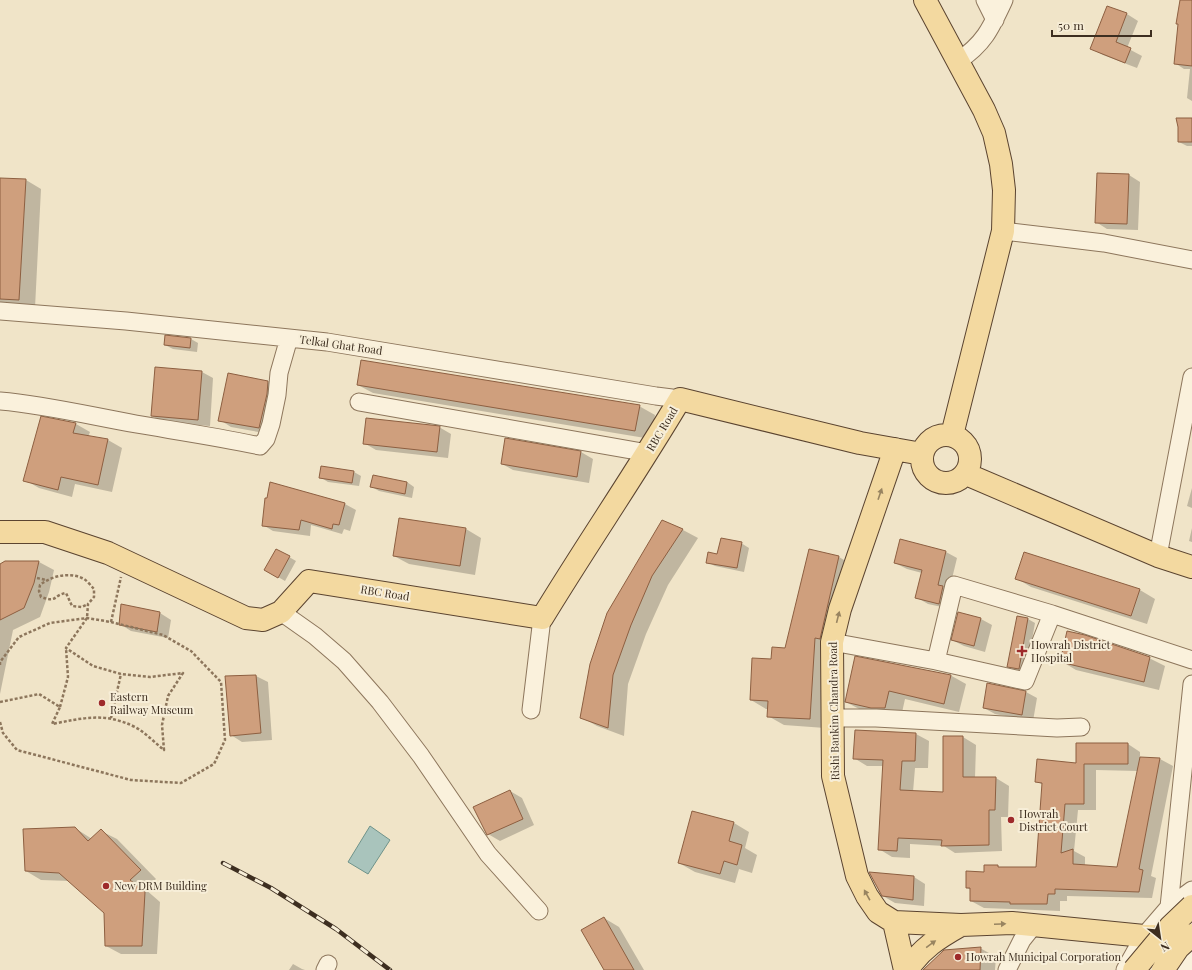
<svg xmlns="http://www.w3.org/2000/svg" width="1192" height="970" viewBox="0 0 1192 970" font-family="'Playfair Display',serif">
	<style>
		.water { fill: #a9c4bc; stroke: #6f938a }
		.shadow { fill: #0003; fill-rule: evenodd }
		.building { fill: #cf9f7d; stroke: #8d5f41 }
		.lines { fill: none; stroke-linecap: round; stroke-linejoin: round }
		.minor-casing { stroke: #8d765c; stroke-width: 19 }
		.major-casing { stroke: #5b4430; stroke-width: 24 }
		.path { stroke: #8d765c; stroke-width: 2.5; stroke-dasharray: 3 2; stroke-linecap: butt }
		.minor { stroke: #faf1dc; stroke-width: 17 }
		.major { stroke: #f3d9a0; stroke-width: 22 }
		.rail-casing { stroke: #3d2e20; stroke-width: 4.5 }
		.rail { stroke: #f7eed8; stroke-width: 3; stroke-dasharray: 9; stroke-linecap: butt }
		.major-bridge-casing { stroke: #5b4430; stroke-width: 24; stroke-linecap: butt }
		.major-bridge { stroke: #f3d9a0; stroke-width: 22 }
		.oneway { fill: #988460 }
		.poi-dot { fill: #9e2a2b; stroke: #f7eed8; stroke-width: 1.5 }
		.labels { text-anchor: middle; stroke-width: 4; stroke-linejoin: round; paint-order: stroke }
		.street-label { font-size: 11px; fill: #3d2e20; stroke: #f7eed8 }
		.poi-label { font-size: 11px; fill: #3d2e20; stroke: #f7eed8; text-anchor: start }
	</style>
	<rect width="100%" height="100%" fill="#f0e4c8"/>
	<path class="water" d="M370,826l20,14 -22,34 -20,-12z"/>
	<path class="shadow" d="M1181,0h11v101l-5,-3 3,-29h-6l-9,-6 4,-38 -2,-1z
		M1108,7l19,7 11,7 -11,27 15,8 -5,12 -34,-13 -11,-6z
		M1192,119v27h-5l-8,-4z
		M1129,175l11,7 -2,48 -31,-1 -11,-7z
		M0,179l26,1 15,9 -6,119 -35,-1z
		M191,339l7,4 -1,9 -24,-3 -8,-4z
		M202,372l11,6 -3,48 -47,-4 -11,-6z
		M268,382l11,7 -9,45 -39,-7 -11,-7z
		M358,385l281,21 16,9 -4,24 -278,-46z
		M76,424l14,8 -2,5 20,3 14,8 -10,44 -37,-8 -3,13 -33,-9 -14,-8z
		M439,427l12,7 -3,24 -72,-8 -12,-7z
		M506,439l75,13 12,7 -4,24 -76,-13 -11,-6z
		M354,472l7,4 -2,10 -31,-4 -8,-5z
		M407,482l7,5 -2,11 -33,-7 -7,-4z
		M271,483l74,21 11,6 -6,21 -6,-2 -2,5 -31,-9 -1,11 -37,-5 -10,-6z
		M1192,488v20l-5,-2z
		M662,521l21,9 15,8 -30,47 -22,49 -18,50 -4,52 -27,-10 -16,-9z
		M1192,528v14l-3,-1z
		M466,529l15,9 -6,37 -66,-11 -15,-8z
		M901,541l45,11 11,6 -8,33 2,18 -23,-5 -12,-7 6,-24 -15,-4 -12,-6z
		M741,543l8,5 -5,24 -29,-6 -8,-4z
		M277,550l19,11 -11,20 -19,-11z
		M809,550l30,7 15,9 -29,162 -41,-3 -16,-9 1,-7h-3l-15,-9 21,-40 14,-11z
		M5,562h34l15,8 -5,22 -9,25 -27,13 -13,64v-129z
		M1016,578l124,12 15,9 -8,25 -116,-37z
		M160,613l11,7 -3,18 -37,-7 -11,-7z
		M959,613l22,6 11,6 -7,27 -21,-6 -12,-6z
		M1018,617l10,2 7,4 -9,50 -10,-2 -8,-5z
		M1149,658l16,8 -6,24 -83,-20 -15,-9z
		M950,675l16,9 -7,28 -54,-13 -4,18 -40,-7 -15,-8z
		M256,676l12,6 4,58 -30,2 -11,-7 -5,-58z
		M1026,692l11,6 -4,23 -38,-7 -11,-6z
		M916,734l13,7 -1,27h-13l-2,24 31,1 19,-56 13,8 -1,33h21l13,8 -1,31h-7l1,34 -47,2 -11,-7 -34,-2v14l-18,-1 -13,-8 5,-83h-17l-13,-8z
		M1128,744l12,8v6l20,1 13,7 -22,110 5,2 -4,20 -85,-2v5h-7v10l-76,-3 -13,-7v-11l-4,-2 18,-15 13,-7 2,2h37l6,-83 -7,-4 41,-17zM1096,770l42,1 -20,97 -33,-2v-9l-11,-6 4,-41h18z
		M510,791l12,7 12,27 -34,16 -12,-7z
		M734,823l15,9 -4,16 12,7 -5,18 -13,-4 -4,14 -40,-11 -16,-9z
		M75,828l17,11 9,-8 16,8 39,40 -11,10 15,13 -3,52h-36l-15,-8 -1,-34 -35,-31 -29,-1 -15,-9z
		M914,877l11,7 -1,22 -29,-3 -12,-7z
		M604,918l15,9 25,43h-39z
		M980,948l16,9 -1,13h-67z
		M293,964l9,5 3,1h-16z"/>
	<path class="building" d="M1180,0h12v66l-18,-2 4,-40h-2z
		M1107,6l20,7 -11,29 15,6 -6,15 -35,-14z
		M1176,118h16v24h-14v-15z
		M1097,173l32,1 -2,50 -32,-1z
		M0,178l26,1 -7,121 -19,-1z
		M165,335l26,3 -1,10 -26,-3z
		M361,360l279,45 -5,26 -278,-46z
		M155,367l47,4 -4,49 -47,-4z
		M228,373l40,8 -1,13 -8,34 -41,-7z
		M41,416l35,7 -3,10 35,6 -10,46 -37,-8 -3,13 -35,-9z
		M366,418l74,8 -3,26 -74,-8z
		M505,438l76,13 -4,26 -76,-13z
		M321,466l33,5 -2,12 -33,-5z
		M373,475l34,7 -2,12 -35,-7z
		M270,482l75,21 -6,22 -6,-1 -1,5 -31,-9 -2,10 -37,-4 3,-28h2z
		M399,518l67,10 -6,38 -67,-10z
		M662,520l21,9 -31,47 -21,49 -18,50 -5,53 -28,-10 10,-54 17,-51z
		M721,538l21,4 -5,26 -31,-5 2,-11 9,2z
		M900,539l46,12 -8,34 5,1 -4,18 -24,-6 7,-28 -28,-7z
		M276,549l14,7 -12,22 -14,-8z
		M809,549l30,7 -19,83 -5,-1 -5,81 -43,-2 1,-16 -18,-1 2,-42 19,1 1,-12 13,1z
		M1024,552l116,37 -9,27 -116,-37z
		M5,561h34l-5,22 -10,25 -24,12v-56z
		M121,604l39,8 -3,20 -38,-7z
		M958,612l23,6 -7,28 -23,-6z
		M1017,616l11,2 -9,51 -12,-2z
		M1067,631l18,4 65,22 -6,25 -84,-20z
		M855,656l96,19 -7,29 -55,-13 -4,17h-14l-26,-6z
		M256,675l5,58 -31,3 -5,-60z
		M987,683l39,8 -4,24 -39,-7z
		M855,730l61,3 -1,28h-13l-2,29 43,2v-56h20v41h33l-1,33h-6v35l-48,1 1,-6 -44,-2 -1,13 -19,-1 5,-90 -30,-1z
		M1076,743h52v21h-44v40h-19l-4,49 12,-4v15l44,3 23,-110 20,1 -21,111 4,1 -4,22 -84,-3v5h-7l-1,10h-37v-2l-40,-1v-13h-4v-17l18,1v-7h14v2h38l6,-84 -7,-1 2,-23 39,4z
		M510,790l13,29 -36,16 -14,-28z
		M692,811l42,11 -5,19 13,4 -5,20 -13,-4 -4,13 -42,-11z
		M75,827l13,14 13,-12 40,41 -11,10 15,12 -3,54h-37l-1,-33 -45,-40 -34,-2 -2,-42z
		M869,872l45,4 -1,24 -31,-4z
		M604,917l30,53h-30l-23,-40z
		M981,947l-1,23h-57l21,-20z"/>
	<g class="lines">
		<defs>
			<path id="minor" d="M985,0l10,20
				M958,61c26,-17 33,-33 46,-61
				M1003,231l101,12 88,17
				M0,311l126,10 201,21 329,54 24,3
				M0,401c46,4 91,15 136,23 41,7 83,13 124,22l6,-7 5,-15 6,-29 2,-22 10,-35
				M359,402l289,51
				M1158,556l34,-179
				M281,612l34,24 29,25 36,41 41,54 67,98 51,57
				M1052,614l-27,67 -89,-20 18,-76 98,29 140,46
				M832,642l104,19
				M531,710l11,-92
				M832,718h44l181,10 24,-1
				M1169,907l23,-223
				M325,970l3,-6
				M1007,970l15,-30 12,-15
				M1125,970l19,-34 25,-29 23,-17
				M1184,970l8,-11"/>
			<path id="major" d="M925,0l59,110 10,23 7,31 3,26 -1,41 -51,204
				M922 459a24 24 0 1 1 48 0a24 24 0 1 1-48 0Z
				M895,449l-55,160 -8,33 1,134 24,100 10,20 11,16 16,10 67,3 51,-2 132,13h34
				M966,474l192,82 34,11
				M0,532h45l63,21 138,65 17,2 18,-8 28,-31 233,37c45,-74 94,-145 138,-219l180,44 62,11
				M894,922l11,48
				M907,970c15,-22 31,-32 54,-45"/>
		</defs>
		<use href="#minor" class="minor-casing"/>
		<use href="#major" class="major-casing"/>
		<path class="path" d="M37,578l9,2
			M111,622l10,-45
			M0,665v-3l19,-25 31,-14 37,-5 24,4 52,13 28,16 30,31 4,58 -11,24 -33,19 -50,-3 -114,-30 -14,-17 -3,-11
			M0,702l39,-8 21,13 -8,17c31,-6 53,-12 83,3 11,6 20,16 29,23l-2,-25 6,-29 15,-23 -33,4 -29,-3 -28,-8 -27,-18 21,-30 1,-14 6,-7v-8c-3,-3 -7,-9 -12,-11 -13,-6 -31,-2 -42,7l-1,6 2,6c17,6 12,-2 25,-4l6,13 10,1 6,-3
			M60,707l8,-30 -2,-29
			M111,718l10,-44"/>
		<use href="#minor" class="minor"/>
		<use href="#major" class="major"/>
		<defs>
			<path id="rail" d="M223,863l48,25 65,41 54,41"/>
		</defs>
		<use href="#rail" class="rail-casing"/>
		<use href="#rail" class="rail"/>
		<defs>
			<path id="major-bridge" d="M1134,970l36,-43 22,-21
				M1163,970l15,-22 14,-13"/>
		</defs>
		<use href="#major-bridge" class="major-bridge-casing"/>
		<use href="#major-bridge" class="major-bridge"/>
	</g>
	<defs><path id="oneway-solid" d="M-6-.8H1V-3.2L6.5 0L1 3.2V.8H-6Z"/></defs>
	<g class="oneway">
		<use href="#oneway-solid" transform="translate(880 494) rotate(-71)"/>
		<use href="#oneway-solid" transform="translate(838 617) rotate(-76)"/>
		<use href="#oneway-solid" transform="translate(867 895) rotate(-119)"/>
		<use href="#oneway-solid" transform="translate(1000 924) rotate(-2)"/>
		<use href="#oneway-solid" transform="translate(931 944) rotate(-36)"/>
	</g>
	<g class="poi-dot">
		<path d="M1020 645h4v4h4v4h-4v4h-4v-4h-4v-4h4z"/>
		<circle cx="102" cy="703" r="4"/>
		<circle cx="1011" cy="820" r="4"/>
		<circle cx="106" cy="886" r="4"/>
		<circle cx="958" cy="957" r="4"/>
	</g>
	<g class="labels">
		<g class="street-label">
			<text transform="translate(341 345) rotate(8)" y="4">Telkal Ghat Road</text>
			<text transform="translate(662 429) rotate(-59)" y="4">RBC Road</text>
			<text transform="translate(385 593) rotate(9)" y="4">RBC Road</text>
			<text transform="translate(834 711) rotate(-91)" y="4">Rishi Bankim Chandra Road</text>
		</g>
		<g class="poi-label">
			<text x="1031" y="649">Howrah District<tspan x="1031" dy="13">Hospital</tspan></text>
			<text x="110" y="701">Eastern<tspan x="110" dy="13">Railway Museum</tspan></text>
			<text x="1019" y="818">Howrah<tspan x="1019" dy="13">District Court</tspan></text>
			<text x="114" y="890">New DRM Building</text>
			<text x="966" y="961">Howrah Municipal Corporation</text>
		</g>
	</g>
	<g transform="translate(1160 938) rotate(150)" stroke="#f7eed8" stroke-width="3" paint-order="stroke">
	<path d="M0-3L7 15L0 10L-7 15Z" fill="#3d2e20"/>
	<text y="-6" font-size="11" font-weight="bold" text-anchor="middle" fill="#3d2e20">N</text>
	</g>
	<path d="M1052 30v6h99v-6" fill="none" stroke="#3d2e20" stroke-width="2"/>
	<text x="1058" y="30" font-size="12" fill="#3d2e20" stroke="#f7eed8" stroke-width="3" paint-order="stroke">50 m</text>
</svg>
